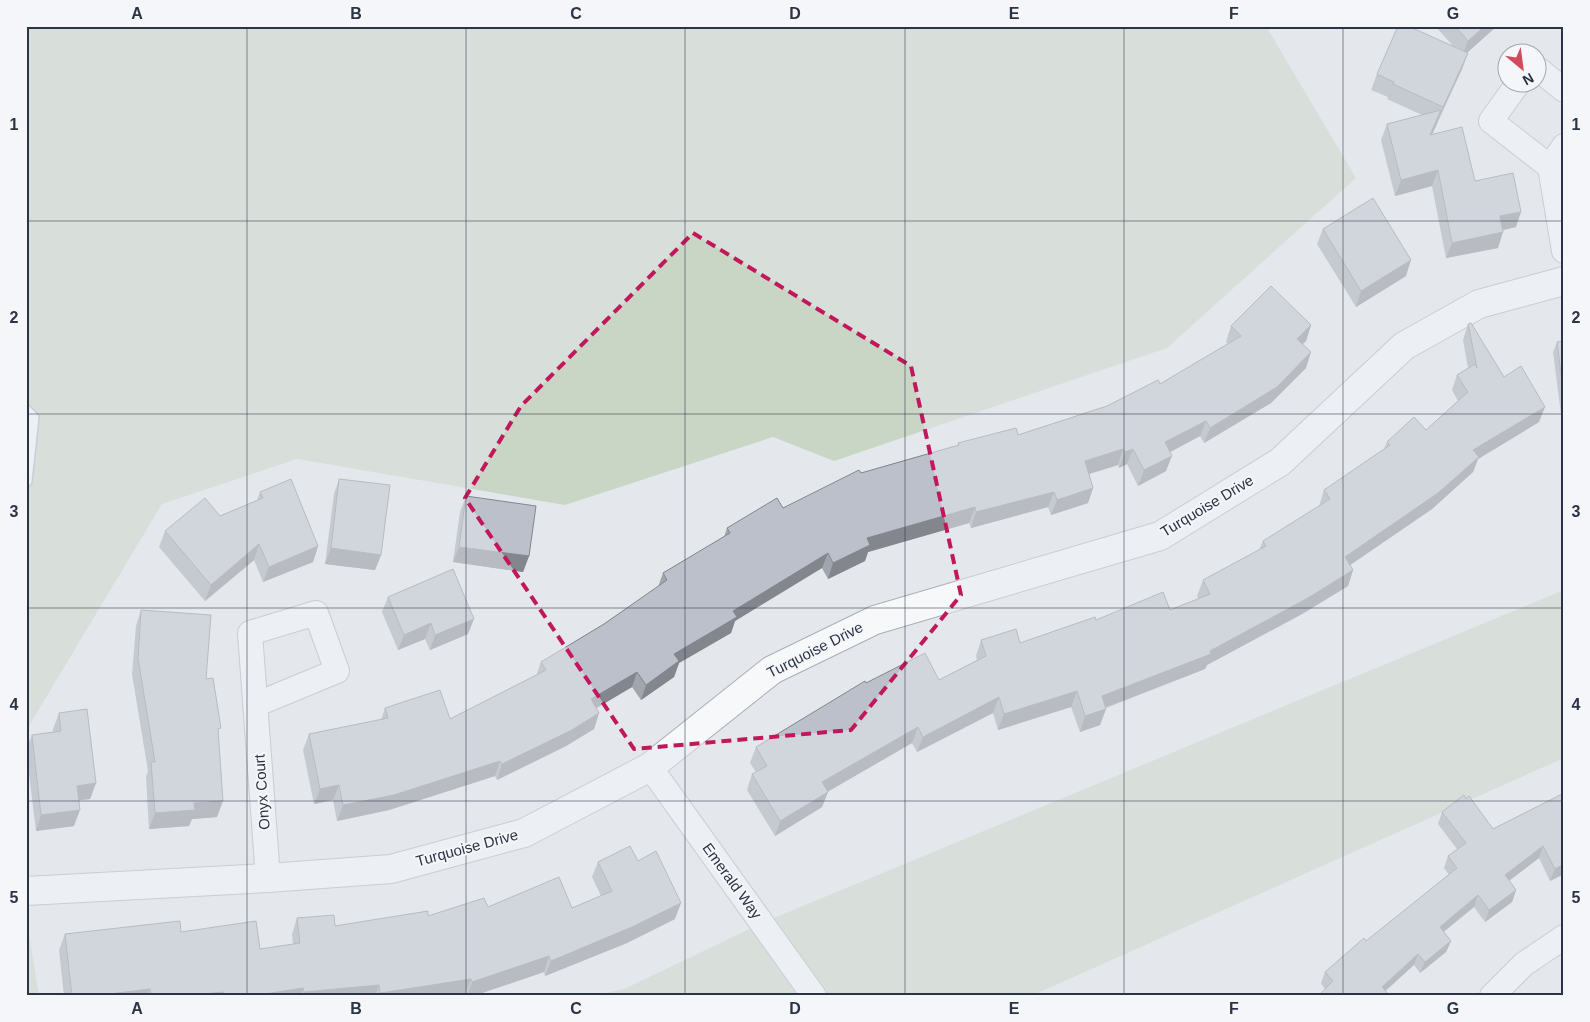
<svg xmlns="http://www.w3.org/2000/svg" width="1590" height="1022" viewBox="0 0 1590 1022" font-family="Helvetica,sans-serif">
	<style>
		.green { fill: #c9d6c5 }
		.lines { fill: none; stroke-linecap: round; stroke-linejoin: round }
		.service-casing { stroke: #a9aeb7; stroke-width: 14 }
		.minor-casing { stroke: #a9aeb7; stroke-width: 26 }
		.tertiary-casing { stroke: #a9aeb7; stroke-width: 30 }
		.service { stroke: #f7f8fa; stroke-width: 11 }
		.minor { stroke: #f7f8fa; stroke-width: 24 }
		.tertiary { stroke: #f7f8fa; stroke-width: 28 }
		.wall { fill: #a1a5ae }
		.shaded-wall { fill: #83868d }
		.building { fill: #bbc0ca; stroke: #83868d }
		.marked { fill: none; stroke: #c2185b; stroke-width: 4; stroke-dasharray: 10 6; stroke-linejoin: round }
		.grid { fill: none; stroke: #2b3445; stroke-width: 1; stroke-opacity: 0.55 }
		.labels { text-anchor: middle; stroke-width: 4; stroke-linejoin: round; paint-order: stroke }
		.street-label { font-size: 15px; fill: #2b3445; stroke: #f4f6f9 }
		.neatline { fill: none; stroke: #2b3445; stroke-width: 2 }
		.grid-label { font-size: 16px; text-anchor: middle; font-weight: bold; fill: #2b3445 }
	</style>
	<rect width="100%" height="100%" fill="#e4e7ec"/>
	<path class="green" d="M26,26h1240l90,152 -189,170 -333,113 -61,-24 -208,68 -268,-46 -135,45 -136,227z
		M1564,590v168l-533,238h-440l33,-7 138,-66z
		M26,916l13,80h-13z"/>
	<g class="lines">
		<defs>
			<path id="service" d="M26,411l7,7 -7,63"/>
			<path id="minor" d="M1538,69l26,21
				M1519,82l-28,39 59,46
				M1564,146l-14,21 14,84
				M255,705l82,-34 -21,-58 -66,20 18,245
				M650,767l164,229
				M1492,996l32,-32 40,-27"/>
			<path id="tertiary" d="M26,891l242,-13 123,-9 133,-36 126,-66 122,-97 103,-50 285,-84 120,-74 124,-116 75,-42 85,-23"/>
		</defs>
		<use href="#service" class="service-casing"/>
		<use href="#minor" class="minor-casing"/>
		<use href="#tertiary" class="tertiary-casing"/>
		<use href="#service" class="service"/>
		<use href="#minor" class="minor"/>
		<use href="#tertiary" class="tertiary"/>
	</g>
	<path class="wall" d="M1435,26h62l-30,27h1l-6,16 -30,66 43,46 41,46 -13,3 -5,18 -52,10 -14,-72 -37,10 -14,-56 6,-16 35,-9 -35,-16 1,-2 -17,-7 6,-16 77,-27z
		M1323,229l83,47 -50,31 -39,-63z
		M1468,324l36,53 35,45 -61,37 -5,13 -41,37 -82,56 3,5 -5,16 -46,28 -95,51 -2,4 -99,39 -6,17 -20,7 -9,-25 -73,23 -5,-17 -76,39 -5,-9 -84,48 -6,16 -47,29 -28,-46 5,-16 4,-2 -6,-9 6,-16 110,-64 73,-3 38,-20 -1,-4 5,-16 39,3 76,-23 74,-10 29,-11 -2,-3 6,-16 56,-30 4,-9 56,-35 5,-16 60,-41 3,-7 39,-12 32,-29 -6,-11 5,-15 11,-7 -5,-28z
		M1311,325l-5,16 -4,3 4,24 -35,35 -67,40 -4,-7 -30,16 -4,19 -28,15 -11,-22 -8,4 -1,-3 -29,9 4,14 -5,15 -37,12 -3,-8 -77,21 -2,-5 -101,29 -3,9 -37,18 -6,-11 -87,53 -4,12 -52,30 -5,14 -33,23 -9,-13 -36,21 3,5 -5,16 -28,17 -69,34 -2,-4 -106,34 -52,11 -4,-21 -19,4 -11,-54 6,-16 72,-14 4,-12 65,11 86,-43 5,-14 63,-38 54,-37 5,-14 61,-36 3,-9 56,-20 78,-35 97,-28v-2l60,-8 89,-29 53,-22 68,-40 -2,-2 5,-16z
		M1564,341v81h-2l-9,-70 4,-10z
		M339,479l42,76 -6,15 -50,-6 9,-70z
		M260,492l58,54 -5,16 -50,20 -9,-22 -49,41 -46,-54 6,-16 55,-15 37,-16z
		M466,496l63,60 -6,16 -70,-10 7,-50z
		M388,597l80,37 -38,16 -5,-11 -27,11 -16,-38z
		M141,610l65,69 12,56 -1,82 -25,2 -3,7 -40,3 -3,-52 2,-6 -16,-97 4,-48z
		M59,713l37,70 -6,16 -11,1 -5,26 -38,5 -10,-82 6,-14 21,-3v-3z
		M1564,793v81l-14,7 -11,-23 -30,22 7,10 -4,12 -27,20 -11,-15 -30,25 7,9 -5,11 -26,21 -6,-8 -89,24 -4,-6 4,-11 41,-31 83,-66 -5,-7 4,-12 9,-7 -19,-25 4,-12 24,-13 27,30z
		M638,861l37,58 -48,24 -82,33 -1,-4 -71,24h-7l-1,-2 -10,2h-391l-5,-46 6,-16 116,-2 79,17 33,-5 -1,-10 5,-16 38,8 93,-10 60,-9 84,1 29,-12 -9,-19 6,-15z"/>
	<path class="shaded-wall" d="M1485,26h12l-35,31 6,-16z
		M1468,53l-6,16 -25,53 6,-15z
		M1441,110l-5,16 -12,25 6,-16z
		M1438,170l-6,16 -37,10 6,-16z
		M1521,212l-5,15 -22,5 6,-16z
		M1503,232l-5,16 -52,10 6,-15z
		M1411,260l-5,16 -50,31 5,-16z
		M1311,325l-5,16 -14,14 5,-16z
		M1311,352l-5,16 -35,35 -67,40 6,-15z
		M1545,407l-6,15 -61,37 -5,13 -41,37 -92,63 5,-15 128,-107z
		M1206,421l-6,15 -41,22 6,-16z
		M1123,449l-5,16 -39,12 6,-16z
		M1133,449l-6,15 -8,4 6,-16z
		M1172,456l-6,15 -28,15 6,-16z
		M1093,488l-5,15 -37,12 6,-15z
		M1054,492l-6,15 -77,21 5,-16z
		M975,507l-6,16 -101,29 -3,9 -37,18 5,-16 34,-25z
		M259,544l-5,16 -49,41 6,-16z
		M318,546l-5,16 -50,20 6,-15z
		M459,547l70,9 -6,16 -70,-10z
		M331,548l50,7 -6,15 -50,-6z
		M828,553l-6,15 -87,53 -4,12 -52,30 -5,14 -33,23 5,-15 28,-31 59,-43z
		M1353,570l-5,16 -46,28 -95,51 -2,4 -109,42 6,-15 108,-45z
		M474,619l-6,15 -38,16 5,-15z
		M431,623l-6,16 -27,11 6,-15z
		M637,672l-5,15 -47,28 6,-16z
		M1077,691l-6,16 -73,23 6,-16z
		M999,697l-6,16 -76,39 6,-15z
		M1106,709l-6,16 -20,7 5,-16z
		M599,713l-5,16 -28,17 -69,34 5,-16z
		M918,727l-6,16 -95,55 5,-16z
		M500,761l-5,15 -106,34 -52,11 6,-16z
		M96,783l-6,16 -19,2 6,-15z
		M339,785l-6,15 -19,4 6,-15z
		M828,792l-6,15 -47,29 5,-15z
		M223,801l-6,16 -25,2 -3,7 -40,3 6,-16 39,-10z
		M80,810l-6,16 -38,5 5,-16z
		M1543,846l-4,12 -38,29 4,-12z
		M1564,864v10l-14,7 5,-12z
		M1516,890l-4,12 -27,20 4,-12z
		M1478,895l-4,12 -39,31 5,-11z
		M681,903l-6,16 -48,24 -82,33 6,-15z
		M1451,941l-5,11 -26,21 5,-11z
		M1418,954l-4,11 -34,31 2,-9z
		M549,956l-5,16 -71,24h-6l5,-14z
		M471,979l-6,15 -10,2h-76l1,-3z
		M379,985l-4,11h-72l1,-4z
		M303,988l-2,8h-49z
		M150,989l-3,7h-54z
		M223,992l-2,4h-38z"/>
	<path class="building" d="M1398,26h10l60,27 -25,54 -50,-23 1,-2 -17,-8z
		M1455,26h30l-17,15z
		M1441,110l-11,25 32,-8 13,54 38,-8 8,39 -21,4 3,16 -51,11 -14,-73 -37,10 -14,-56z
		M1373,198l38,62 -50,31 -38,-62z
		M1271,286l40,39 -14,14 14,13 -34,35 -67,41 -4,-7 -41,21 7,14 -28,14 -11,-21 -8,3 -2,-3 -38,12 8,27 -36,12 -3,-8 -78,20 -1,-5 -108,31 3,7 -37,18 -5,-10 -95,58 4,6 -63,37 5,7 -33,24 -9,-13 -46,27 8,14 -27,17 -70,34 -2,-3 -106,34 -51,10 -4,-20 -19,4 -11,-55 79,-16 -3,-10 55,-18 10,29 96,-49 -5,-8 63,-38 63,-44 -4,-7 67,-40 -3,-5 50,-30 6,10 76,-38 2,3 98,-28 -1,-2 58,-15 2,7 89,-29 51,-26 2,4 81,-48 -10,-10z
		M1471,323l33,54 17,-11 24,41 -72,43 6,7 -41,36 -93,64 8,13 -45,28 -98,53 1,3 -109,42 4,13 -21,7 -8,-25 -73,23 -5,-17 -76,40 -5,-10 -96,55 6,10 -48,29 -28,-47 15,-8 -11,-19 109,-66 1,2 59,-30 14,27 47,-24 -5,-16 35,-11 4,14 75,-26 1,3 67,-28 7,18 40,-16 -7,-14 63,-34 -3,-5 67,-42 -6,-9 66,-45 -3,-3 27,-25 12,13 42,-38 -11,-17 18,-11 2,4 -9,-44z
		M1564,341v57l-7,-56z
		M291,479l27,67 -49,21 -10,-23 -48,41 -46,-54 40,-33 15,18 43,-18 -3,-6z
		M339,479l51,6 -9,70 -50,-7z
		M466,496l70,10 -7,50 -70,-9z
		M453,569l21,50 -39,16 -4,-12 -27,12 -16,-38z
		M141,610l70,5 -5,64 7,-1 8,50 -3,1 5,72 -29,2 1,7 -40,3 -4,-51h4l-17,-104z
		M87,709l9,74 -19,3 3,24 -39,5 -9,-80 29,-4 -2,-18z
		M1564,793v71l-9,5 -12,-23 -38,29 11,15 -27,20 -11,-15 -38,32 11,14 -26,21 -7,-8 -36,33 8,9h-72l15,-15 -8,-9 39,-34 2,3 91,-73 -9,-12 18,-13 -24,-31 22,-17 2,4 3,-3 24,33z
		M630,846l8,15 18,-10 25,52 -49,24 -81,34 -2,-5 -77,26 -1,-3 -91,14 -1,-8 -75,7 -1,-4 -51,8h-28l-1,-4 -40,4h-32l-1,-7 -57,7h-21l-7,-62 115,-13 1,11 75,-11 4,28 40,-6 -3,-25 37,-3 1,11 93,-15v5l56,-18 4,9 71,-30 13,31 40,-17 -14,-29z"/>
	<path d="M0 0H1590V1022H0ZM693,233l218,133 50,229 -110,135 -217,19 -169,-251 56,-92z" fill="#e4e7ec" fill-opacity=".55" fill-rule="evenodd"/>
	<path class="marked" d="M693,233l218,133 50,229 -110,135 -217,19 -169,-251 56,-92z"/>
	<path class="grid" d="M247,26v970M466,26v970M685,26v970M905,26v970M1124,26v970M1343,26v970M26,221h1538M26,414h1538M26,608h1538M26,801h1538"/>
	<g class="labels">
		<g class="street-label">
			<text transform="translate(1207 506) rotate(-31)" y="5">Turquoise Drive</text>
			<text transform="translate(815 650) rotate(-27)" y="5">Turquoise Drive</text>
			<text transform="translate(262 792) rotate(-94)" y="5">Onyx Court</text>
			<text transform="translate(467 848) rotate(-15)" y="5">Turquoise Drive</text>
			<text transform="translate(732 881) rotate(54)" y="5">Emerald Way</text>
		</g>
	</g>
	<rect width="1590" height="1022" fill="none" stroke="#f4f6f9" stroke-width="55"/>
	<g transform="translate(1522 68) rotate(151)"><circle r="24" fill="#f4f6f9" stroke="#a4a8b1"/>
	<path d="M0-4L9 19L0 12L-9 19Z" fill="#d1495b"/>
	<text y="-8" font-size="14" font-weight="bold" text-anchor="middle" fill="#2b3445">N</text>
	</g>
	<rect x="28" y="28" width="1534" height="966" class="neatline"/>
	<g class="grid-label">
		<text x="137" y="19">A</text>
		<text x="356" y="19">B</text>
		<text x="576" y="19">C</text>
		<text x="795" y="19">D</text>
		<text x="1014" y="19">E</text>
		<text x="1234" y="19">F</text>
		<text x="1453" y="19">G</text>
		<text x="14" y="130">1</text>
		<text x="1576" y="130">1</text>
		<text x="14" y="323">2</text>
		<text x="1576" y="323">2</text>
		<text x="14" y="517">3</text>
		<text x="1576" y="517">3</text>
		<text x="14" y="710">4</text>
		<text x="1576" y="710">4</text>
		<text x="14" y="903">5</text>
		<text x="1576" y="903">5</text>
		<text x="137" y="1014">A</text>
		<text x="356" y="1014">B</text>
		<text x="576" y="1014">C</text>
		<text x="795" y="1014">D</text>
		<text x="1014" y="1014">E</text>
		<text x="1234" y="1014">F</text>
		<text x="1453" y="1014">G</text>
	</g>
</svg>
